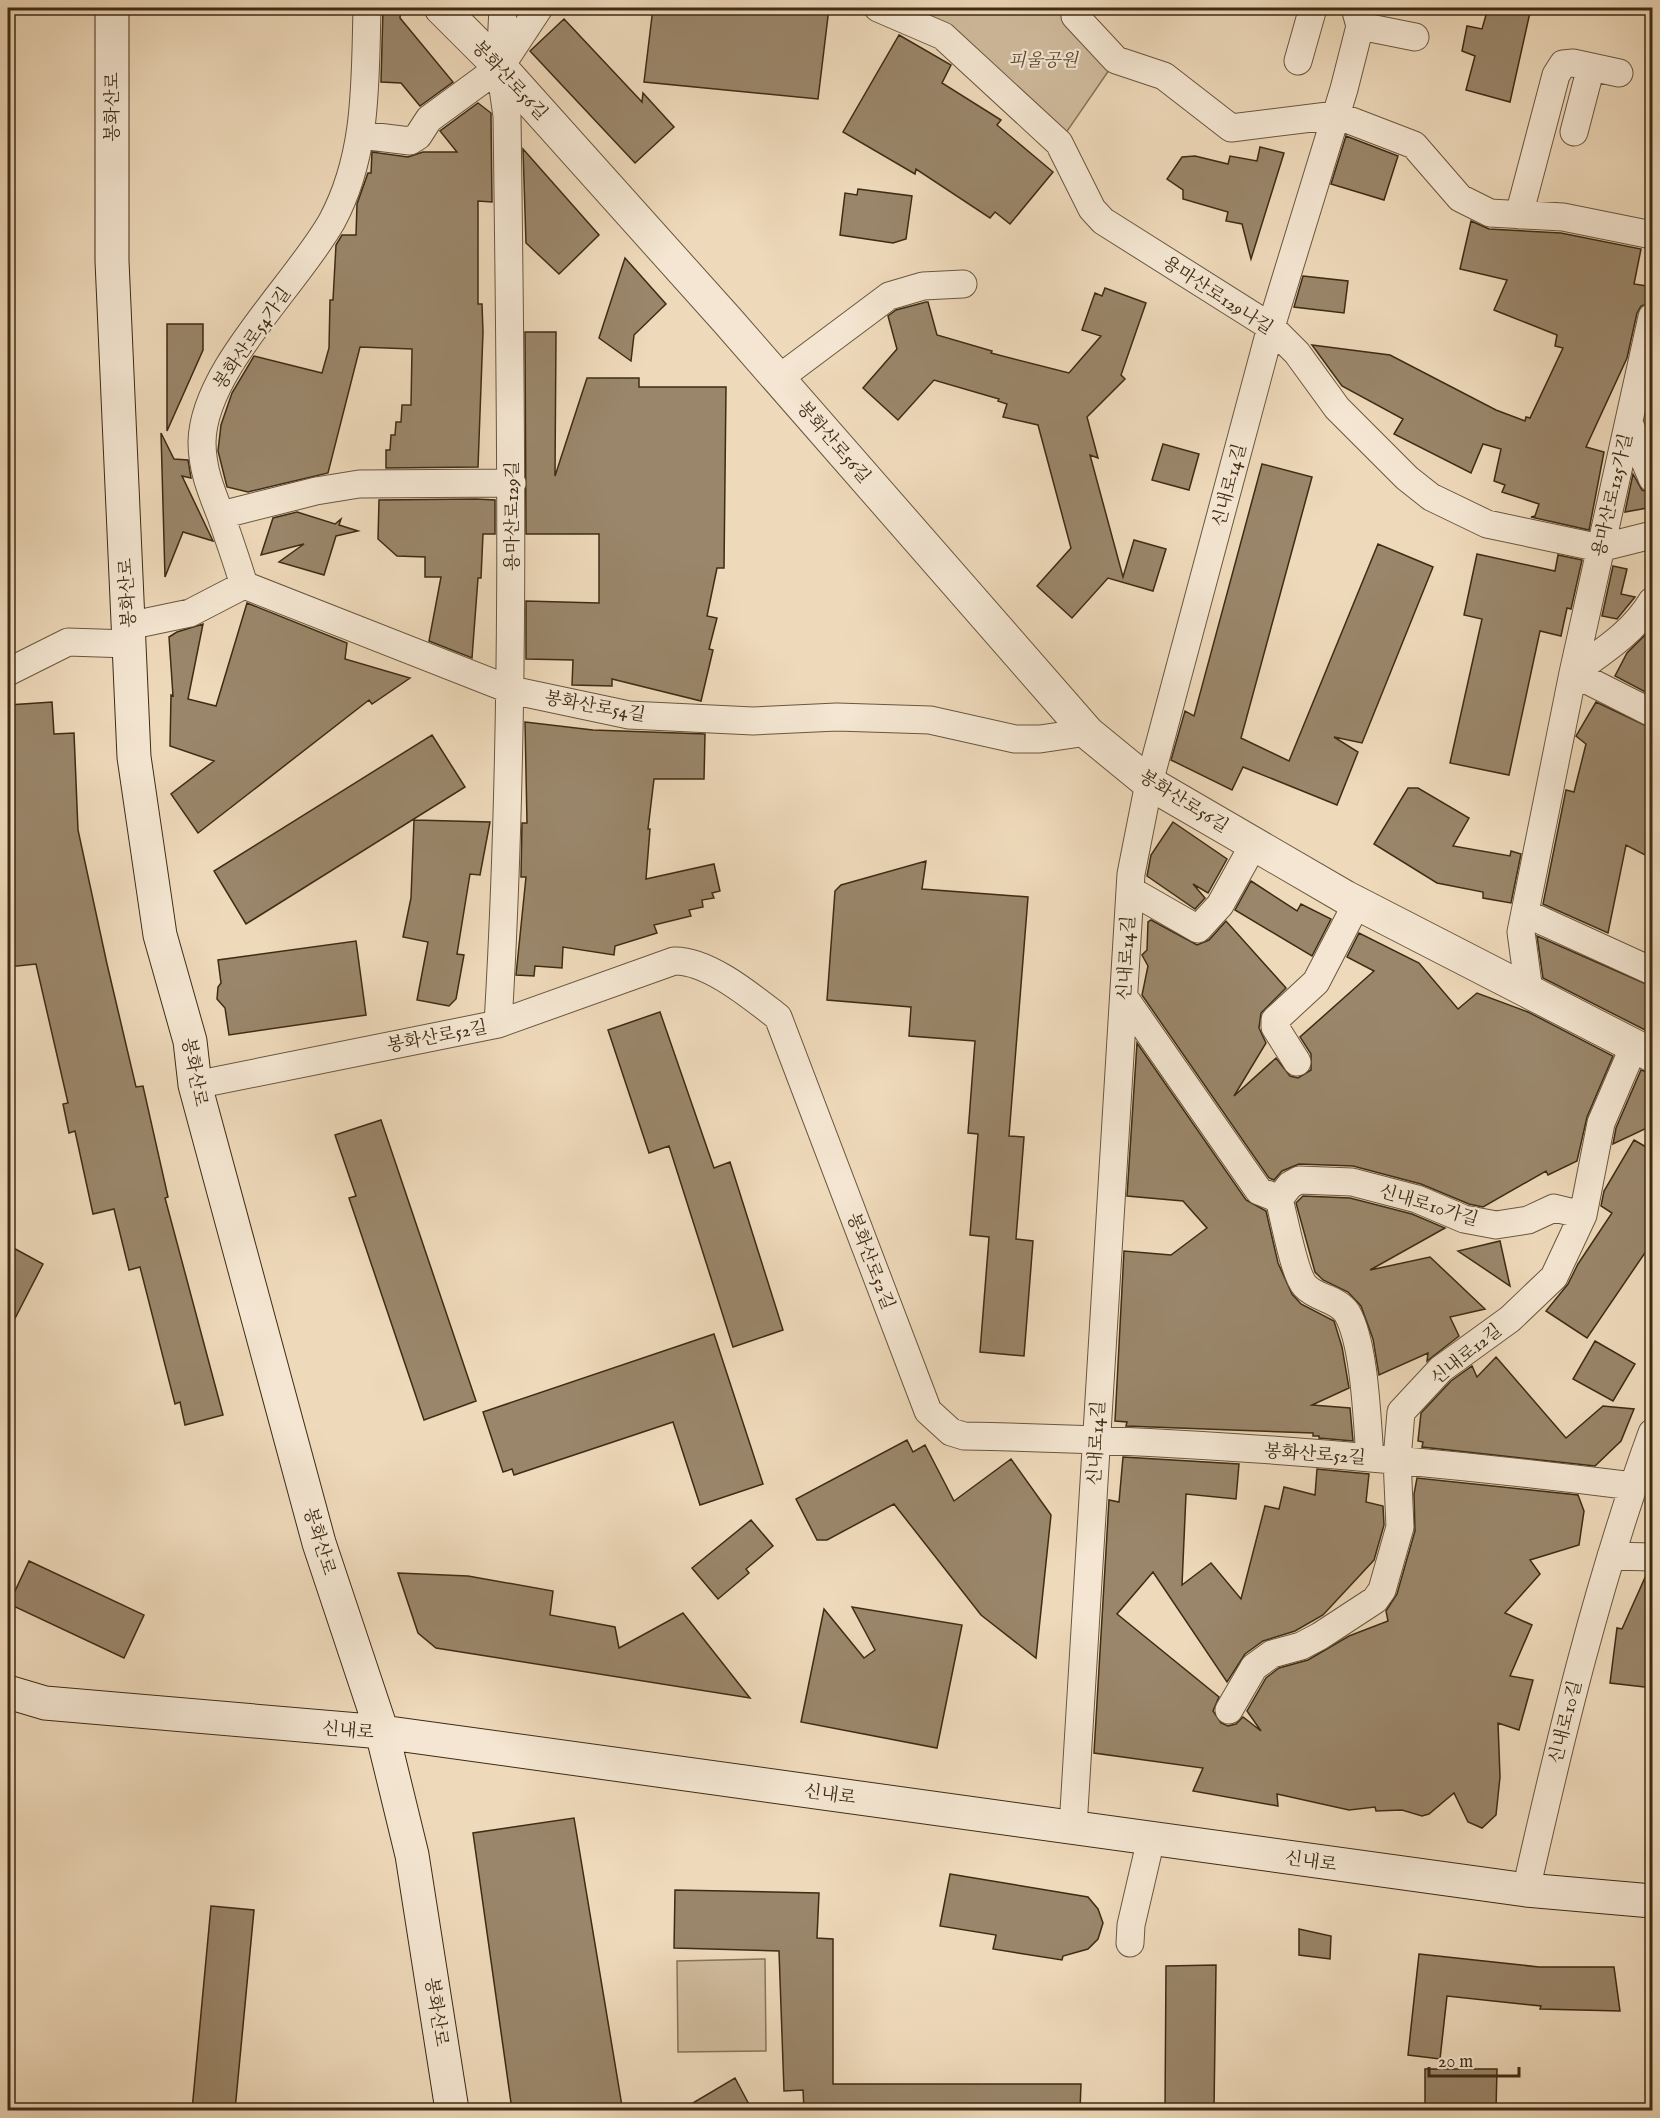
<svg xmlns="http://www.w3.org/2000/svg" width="1660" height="2118" viewBox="0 0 1660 2118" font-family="'IM FELL English','Noto Serif KR',serif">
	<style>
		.green { fill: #d0bc9e; stroke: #877459; stroke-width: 1.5 }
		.building { fill: #9a866a; stroke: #3e2c14; stroke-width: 1.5 }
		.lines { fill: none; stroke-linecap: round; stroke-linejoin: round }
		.minor-casing { stroke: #6a573e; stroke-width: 29 }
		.tertiary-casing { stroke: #6a573e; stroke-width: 35 }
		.secondary-casing { stroke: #3e2c14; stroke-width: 35 }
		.minor { stroke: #f4e6d2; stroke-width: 27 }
		.tertiary { stroke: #f4e6d2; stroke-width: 33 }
		.secondary { stroke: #f4e6d2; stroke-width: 33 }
		.labels { text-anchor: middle; stroke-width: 4.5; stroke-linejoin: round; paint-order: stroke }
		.park-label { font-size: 18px; font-style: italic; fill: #5b4930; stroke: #f4e6d2 }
		.street-label { font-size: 18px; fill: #3e2c14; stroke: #f4e6d2 }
	</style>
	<rect width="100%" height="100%" fill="#eed9ba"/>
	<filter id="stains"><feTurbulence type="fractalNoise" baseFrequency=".00333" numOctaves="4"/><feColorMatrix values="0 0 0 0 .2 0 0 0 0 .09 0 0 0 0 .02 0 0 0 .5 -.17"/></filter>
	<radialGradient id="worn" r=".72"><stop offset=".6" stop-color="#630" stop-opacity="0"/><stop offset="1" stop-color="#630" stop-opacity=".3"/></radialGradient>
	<path class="green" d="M853,8h222l41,52 -57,83 -114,-99 -92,-34z
		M765,1959l1,92 -88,1 -1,-91z"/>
	<path class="building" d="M383,8h18l-1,10 53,64 -33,24 -19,-23 -20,-1z
		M653,8h176l-11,91 -174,-17z
		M1488,8h43l-21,94 -44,-12 9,-34 -13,-5 5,-25 15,3z
		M564,19l78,83 1,-9 31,34 -39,36 -105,-112z
		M899,35l52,30 -9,18 59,37 -4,5 56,47 -43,52 -15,-12 -5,6 -74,-49 -1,5 -72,-42z
		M478,103l13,10v4l1,85 -14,-1v103h4l1,28 -5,135 -92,1v-18h4l1,-15h4l1,-13h5l1,-17h9l1,-56 -52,-2 -32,126 -80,19 -21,-5 -9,-36 3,-26 11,-32 22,-37 68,17 7,-25 1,-48h3l3,-55 6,-10h14l1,-31 11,-31h3l1,-21 36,5 15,-5h34l-17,-21z
		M1346,136l52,20 -14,44 -53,-16z
		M1260,147l24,6 -33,106 -9,-35 -16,-3 2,-9 -45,-13v-9l-16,-11 15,-22 13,-1 33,8 2,-8 27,5z
		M523,149l76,86 -40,39 -33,-31z
		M858,189l54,7 -6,43 -13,4 -53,-8 5,-42 12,2z
		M1471,221l18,8 72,4 80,16 -7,35 19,3v15l-12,4 -4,7 -10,45 -41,89 18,5 -15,78 -58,-13 4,-1 4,-12 -37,-12 3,-7 -11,-4 7,-32 -18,-5 -12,29 -77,-39 9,-15 -61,-33 -30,-41 78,10 106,55 29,11 1,-4 4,1 33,-70 -8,-2 2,-11 -63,-25 13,-30 -47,-11z
		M625,258l41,46 -32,31 -3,26 -32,-23z
		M1303,276l45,5 -4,32 -50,-6z
		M1105,288l41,15 -25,72 4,4 -38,38 11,41 -8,-3 33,122 11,-37 32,9 -13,42 -45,-13 -36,40 -35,-32 34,-38 -33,-123 -35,-8 4,-13 -9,-3 1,-2 -65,-19 -36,40 -35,-32 34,-39 -9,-33 8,-6 30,-8h2l9,33 55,16 -1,2 78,20 32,-37 -19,-6 13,-37 7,3z
		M167,324h36v26l-36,81z
		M525,332h31l-1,144 32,-98h52v9h87l-2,181h-7l-10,48 10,2 -8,31 4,1 -12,51 -89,-22v7l-40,-1 1,-25 -47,-1v-58l73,2v-69h-73z
		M161,433l13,26 14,1 3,18 -9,-2 31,65 -30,-9 -18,45z
		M1163,444l36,10 -10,36 -37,-10z
		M1262,464l50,13 -71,261 48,23 89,-217 55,23 -71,176 -28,-6 24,15 -21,53 -94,-38 -11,23 -61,-30 14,-49 9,5z
		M1633,474l9,16 11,3v14l-28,5z
		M476,499l19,1v34h-12l-2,44h-3l-6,80 -43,-17 12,-64h-16v-20l-28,-1 -19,-17 1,-39z
		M297,512l38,12 6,-5 -2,6 19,6 -22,5 -12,39 -45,-13 25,-18 -43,11 12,-37z
		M1477,554l78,17 3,-16 24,5 -11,49 -4,-1 -6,28 -21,-5 -31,144 -59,-12 32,-144 -18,-4z
		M1613,566l14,3 -6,25 14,3 -18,22 -15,-3z
		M247,603l100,40 -2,16 65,19 -38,26 -3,-4 -171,133 -27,-39 43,-33 -44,-15 1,-51 2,1 -4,-59 8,-5 26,-8 -15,75 28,7z
		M1653,627v69l-38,-20 12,-23z
		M52,702l2,32 20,-1 4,97 29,134 29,123 7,-1 25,111 -3,1 58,217 -38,10 -5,-23 -5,2 -35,-137 -11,3 -15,-61 -21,5 -18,-83 -6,2 -6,-29 5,-1 -32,-139 -28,3v-262z
		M1596,702l57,27v130l-27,-14 -18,88 -65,-29 23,-114 8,2 12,-48 -10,-8z
		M525,722l68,8 112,4 -1,45h-50l-6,50h2l-4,50 68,-15 6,27 -8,2 2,5 -12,2 1,7 -14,3 2,6 -37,9 3,8 -42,13 -1,9 -51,-8 -1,21 -27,-2 -1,10 -18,-1 10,-98h-5l1,-54h5z
		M432,735l33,52 -219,137 -32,-53z
		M1408,788h10l51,30 -16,28 57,10 1,-5 10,3 -10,49 -28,-5v-6l-46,-9 -63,-39z
		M414,820l76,2 -10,53 -10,-1 -13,80 7,1 -8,44 -7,7 -32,-6 11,-58 -25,-5 8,-39z
		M1173,822l54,37 -19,34 -15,-9 12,14 -10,11 -48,-33 4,-21z
		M926,861l-4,28 106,8 -19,239 15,1 -8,102 17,2 -9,115 -44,-4 9,-115 -19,-2 8,-101 -10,-1 7,-92 -66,-5 2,-29 -84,-7 8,-109 6,-6z
		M1251,881l46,30 4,-7 30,15 -19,37 -77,-46z
		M1151,920l46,25 12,-5 17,-19 60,67 -25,25 -2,15 7,15 -32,53 42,-38 14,18 8,2 13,-8v-16l-11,-17 74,-66 -27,-14 12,-24 60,30 39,46 19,-16 51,19 85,44 -26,61 -10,44 -29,14 -2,-4 -63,36 -14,-3 -48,-20 -68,-18 -54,-2 -17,7 -8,9 -5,-2 -127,-183 6,-29 -6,-11 5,-5 1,-28z
		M1537,936l116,51v47l-110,-56z
		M356,941l10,74 -137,20 -4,-27 -8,-9 1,-12 3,-4 -3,-23z
		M660,1012l54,156 16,-6 53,168 -50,17 -64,-201 -20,7 -41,-123z
		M1137,1043l109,157 20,11 12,52 14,31 9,10 33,17 8,26 7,41 -37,17 38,3 3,33 -34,-3v-2h-6v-3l-187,-7 1,-4 -12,-1 9,-170 47,4 36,-27 -24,-27 -56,-5z
		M1641,1070l12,4v42l-6,12 -34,16 3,-16z
		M381,1120l95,281 -52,19 -75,-222 7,-2 -21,-61z
		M1634,1140l19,11v90l-66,97 -41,-27 22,-27 10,-20 34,-51 -11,-7 3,-15z
		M1303,1196l47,2 62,16 33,14 -75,42 60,-13 55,52 -35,8 9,19 -32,25 1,-8 -49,22 -6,-36 -12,-33 -13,-14 -25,-12 -8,-8 -19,-69z
		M1500,1241l10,45 -52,-35z
		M8,1245l35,19 -35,68z
		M714,1334l49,150 -63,21 -27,-83 -159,53 -2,-6 -9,3 -20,-60z
		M1595,1341l40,23 -22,37 -40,-22z
		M1496,1357l70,81 37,-32 31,3 -13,32 -26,25 -173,-19 1,-5 -5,-1 3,-28 30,-32 21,-15 5,11z
		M907,1440l6,12 12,-7 29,56 57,-42 40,56 -15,143 -55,-43 -87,-111 -67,36h-10l-21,-41z
		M1123,1457l116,7 -3,35 -50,-5 -4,91 29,-22 30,36 24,-93 14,3 5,-22 31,8 2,-26 52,5 -3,28 17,4 1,19 -10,35 -51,55 -28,16 -32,10 -18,13 -18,28 -74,-110 -36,42 102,83 -6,14 8,12 7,3 8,-2 7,-7 18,14 -14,-20 19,-33 13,-10 29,-8 41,-24 39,-15 -2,-10 11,-17 18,-63 -1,-37 3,-16 161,17 6,16 -5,34 -49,15 10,14 -35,39 27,12 -22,51 23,4 -14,50 -21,-7 2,54 -4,38 -14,13 -14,-6 -14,-29 -25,21 -7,2 -20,-6 -26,1 -1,-4 -26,3 -72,-16 1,12 -85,-15 10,-23 -109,-15 15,-253 10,2z
		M751,1520l22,26 -27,23 3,4 -31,26 -26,-31z
		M29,1561l115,54 -20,43 -115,-54z
		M398,1573l70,3 85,15 -3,24 65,12 4,21 64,-35 67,85 -314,-50 -18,-15z
		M1647,1573h6v115l-43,-5 7,-55 5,1z
		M852,1607l110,18 -25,123 -136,-26 23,-113 40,49 11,-8z
		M574,1818l48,288 -27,4h-83l-39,-277z
		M950,1874l138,23 10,12 5,14 -5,16 -10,10 -25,7 -1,4 -69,-11 3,-14 -56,-9z
		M675,1890l144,3 -2,45 16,1v145h248l-1,26h-276l-1,-20 -19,1 -5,-140 -105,-3z
		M211,1906l43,4 -19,200h-43z
		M1299,1929l32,7 -1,23 -31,-4z
		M1419,1954l120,13h75l6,44 -80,-2 1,-3 -94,-10 -7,63 -32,-4z
		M1216,1965l-2,145h-49l1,-144z
		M1425,2069h72l-1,41h-71z
		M735,2078l17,32h-71z"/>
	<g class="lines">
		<defs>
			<path id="minor" d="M878,8l65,28 116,107 33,66 11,12 168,106 26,26 40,55 70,70 24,19 56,27 113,24 52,-13
				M1075,8v8l41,44 48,16 67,52 105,-13 78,30 46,53 30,15 73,4 89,18
				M1360,26l55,11
				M1298,61l15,-53
				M1574,132l17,-65
				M361,135l49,6 8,-5 11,-17 71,-52 39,-59
				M1519,215l37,-140 7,-11 10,-1 46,10
				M778,379l111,-83 34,-10 40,-2
				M1629,423l23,55
				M221,515l95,-24 43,-7 153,-1
				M244,585c-7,-23 -15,-46 -23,-69 -10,-25 -19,-47 -19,-74 1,-72 94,-157 130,-221 36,-67 33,-140 35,-213
				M1652,601c-19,32 -49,50 -79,72l79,40
				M128,626l62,-13 54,-28 267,105 118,25 124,6 84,-4 93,3 85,19h25l47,-7
				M8,672l60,-30 61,2
				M1130,890l68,39 22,-24 34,-61
				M1525,913l127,58
				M1529,991l-8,-59 52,-259 79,-356
				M1124,997l135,194 20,8 11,-14 9,-5 53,2 65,17 47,20 32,6 32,-5 26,-12 29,7
				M498,1024c18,-303 13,-605 9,-908l-7,-49 3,-59
				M1297,1062l-22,-35v-7l41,-38 41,-79
				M195,1085l303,-61 176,-63c34,-1 78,36 104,56l150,394 23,21 13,4c223,4 447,22 669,50
				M1279,1199c5,18 15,75 26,87 12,13 32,12 42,27 18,31 20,108 23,145
				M1611,1556l41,1
				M1229,1710l25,-43 18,-13 29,-8 19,-10 55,-36 7,-10 18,-63 -3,-68 4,-47 40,-43 69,-50 44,-42 29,-62 18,-92 33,-77
				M1073,1827l58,-953 18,-91 122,-456 73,-238 16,-63 -5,-18
				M1526,1890c35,-155 72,-309 126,-457
				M1130,1943l1,-18 20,-86"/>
			<path id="tertiary" d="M441,8l59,59 227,253 361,413 61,50 196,114 307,158"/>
			<path id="secondary" d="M112,8v253l22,496 26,178 30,106 5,44 124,458 63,189 30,123 40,255
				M8,1692l37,11 337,29 1144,158 126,11"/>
		</defs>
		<use href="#minor" class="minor-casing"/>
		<use href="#tertiary" class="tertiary-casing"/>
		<use href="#secondary" class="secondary-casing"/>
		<use href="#minor" class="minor"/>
		<use href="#tertiary" class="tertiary"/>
		<use href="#secondary" class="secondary"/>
	</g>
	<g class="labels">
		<g class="park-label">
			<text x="1043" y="66">피울공원</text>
		</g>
		<g class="street-label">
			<text transform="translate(510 80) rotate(47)" y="6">봉화산로56길</text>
			<text transform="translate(112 107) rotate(-90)" y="6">봉화산로</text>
			<text transform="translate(1218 295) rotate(33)" y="6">용마산로129나길</text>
			<text transform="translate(252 338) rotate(-55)" y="6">봉화산로54가길</text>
			<text transform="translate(834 442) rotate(49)" y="6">봉화산로56길</text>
			<text transform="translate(1229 485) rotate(-75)" y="6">신내로14길</text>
			<text transform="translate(1612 495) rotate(-77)" y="6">용마산로125가길</text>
			<text transform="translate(512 516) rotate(-90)" y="6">용마산로129길</text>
			<text transform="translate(127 593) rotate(-93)" y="6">봉화산로</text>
			<text transform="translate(595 706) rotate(10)" y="6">봉화산로54길</text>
			<text transform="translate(1184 801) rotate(32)" y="6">봉화산로56길</text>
			<text transform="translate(1126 958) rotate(-87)" y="6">신내로14길</text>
			<text transform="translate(437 1036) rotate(-11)" y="6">봉화산로52길</text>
			<text transform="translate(195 1072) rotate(79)" y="6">봉화산로</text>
			<text transform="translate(1429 1205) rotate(17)" y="6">신내로10가길</text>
			<text transform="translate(871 1261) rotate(69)" y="6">봉화산로52길</text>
			<text transform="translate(1466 1354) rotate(-39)" y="6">신내로12길</text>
			<text transform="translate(1096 1443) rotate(-87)" y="6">신내로14길</text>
			<text transform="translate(1315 1454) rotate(4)" y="6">봉화산로52길</text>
			<text transform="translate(320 1541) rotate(73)" y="6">봉화산로</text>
			<text transform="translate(1565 1722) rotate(-76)" y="6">신내로10길</text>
			<text transform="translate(348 1730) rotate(5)" y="6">신내로</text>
			<text transform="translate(830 1794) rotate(8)" y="6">신내로</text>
			<text transform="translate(1311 1861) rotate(8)" y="6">신내로</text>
			<text transform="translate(437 2012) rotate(81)" y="6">봉화산로</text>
		</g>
	</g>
	<rect width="1660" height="2118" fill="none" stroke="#eed9ba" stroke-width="30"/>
	<rect x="9" y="9" width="1642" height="2100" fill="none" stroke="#3e2c14" stroke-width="3"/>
	<rect x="15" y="15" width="1630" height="2088" fill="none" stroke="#3e2c14" stroke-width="1.5"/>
	<path d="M1429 2067v9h90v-9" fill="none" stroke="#3e2c14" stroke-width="3"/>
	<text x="1438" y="2067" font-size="18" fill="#3e2c14" stroke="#f4e6d2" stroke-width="4.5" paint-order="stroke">20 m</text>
	<rect width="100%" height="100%" filter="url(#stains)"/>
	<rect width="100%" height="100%" fill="url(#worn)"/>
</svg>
